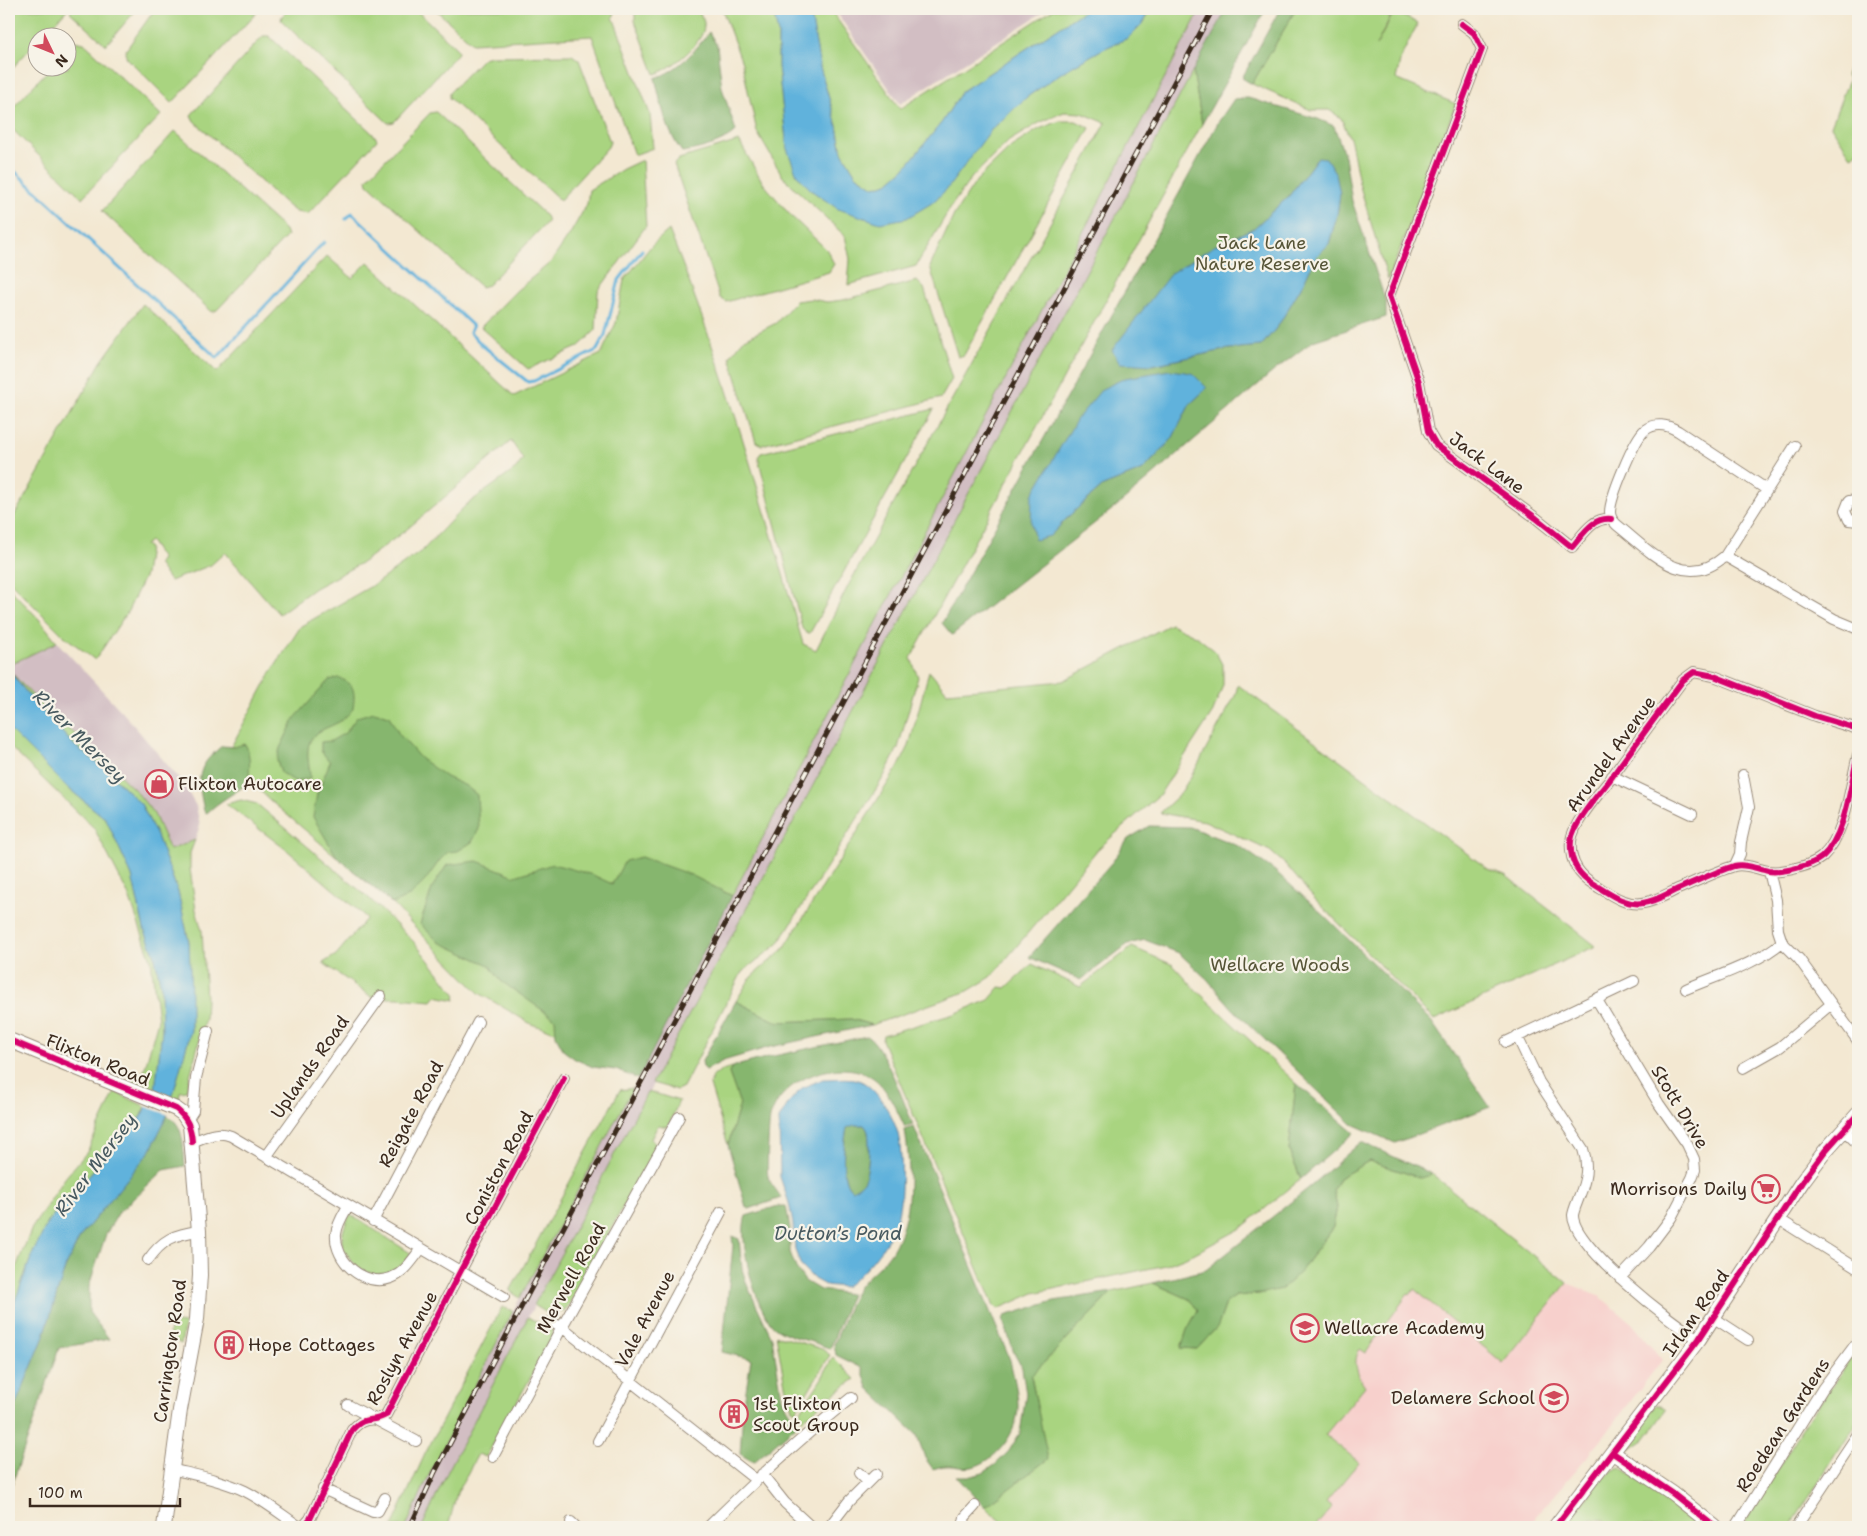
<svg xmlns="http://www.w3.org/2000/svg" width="1867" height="1536" viewBox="0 0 1867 1536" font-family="'Shantell Sans',sans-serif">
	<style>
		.built { fill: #f7d0cc }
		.industrial { fill: #d2bec3 }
		.green { fill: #a9d480; stroke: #727f4f }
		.forest { fill: #86b66e; stroke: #607046; fill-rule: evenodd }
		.water { fill: #61b2dc; stroke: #4e6e7d; fill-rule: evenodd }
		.pier { fill: #f3e8d2 }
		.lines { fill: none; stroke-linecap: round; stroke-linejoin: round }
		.stream { stroke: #61b2dc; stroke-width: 3 }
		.street-casing { stroke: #978978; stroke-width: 12 }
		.secondary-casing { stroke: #978978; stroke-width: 16 }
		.street { stroke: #fff; stroke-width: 10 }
		.secondary { stroke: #fff; stroke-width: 14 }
		.rail-casing { stroke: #3b2a1e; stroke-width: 5 }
		.rail { stroke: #f7f3e8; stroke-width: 3; stroke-dasharray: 9; stroke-linecap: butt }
		.cycleway-casing { stroke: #f7f3e8; stroke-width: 9 }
		.cycleway { stroke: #d6006c; stroke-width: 6 }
		.labels { text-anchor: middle; stroke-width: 4.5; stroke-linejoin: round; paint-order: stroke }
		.park-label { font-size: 18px; fill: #565436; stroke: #f7f3e8 }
		.street-label { font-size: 18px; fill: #3b2a1e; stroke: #f7f3e8 }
		.poi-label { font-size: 18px; fill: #3b2a1e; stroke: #f7f3e8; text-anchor: start }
		.water-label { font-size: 19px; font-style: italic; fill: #485a60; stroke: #f7f3e8 }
	</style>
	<rect width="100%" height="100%" fill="#f7f3e8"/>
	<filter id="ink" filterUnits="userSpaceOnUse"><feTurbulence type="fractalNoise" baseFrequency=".02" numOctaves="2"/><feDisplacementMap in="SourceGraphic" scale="10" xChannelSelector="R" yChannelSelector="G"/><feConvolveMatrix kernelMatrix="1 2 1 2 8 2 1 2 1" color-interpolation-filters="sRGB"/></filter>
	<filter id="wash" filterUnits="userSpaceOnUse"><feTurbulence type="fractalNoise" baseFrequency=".0096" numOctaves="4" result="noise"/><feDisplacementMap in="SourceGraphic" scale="20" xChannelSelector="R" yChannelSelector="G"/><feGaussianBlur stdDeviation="1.12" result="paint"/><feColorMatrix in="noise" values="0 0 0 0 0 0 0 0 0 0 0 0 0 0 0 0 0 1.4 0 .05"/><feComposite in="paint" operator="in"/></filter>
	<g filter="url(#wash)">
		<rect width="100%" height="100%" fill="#f3e8d2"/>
		<path class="built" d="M1361,1142l71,32 135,109 31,12 35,29 29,36 -63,83 -63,73 -5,11h-523l-23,-20 127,-215 94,-22 105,-84z
			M1589,1519l16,1 7,7h-30z"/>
		<path class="industrial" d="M834,9h214l-148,95z
			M1201,9h26l-391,734 -308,574 -81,156 -25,54h-16l23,-52 84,-164 120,-223 99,-192z
			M57,642l67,72 58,68 14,24 4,19 -5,15 -25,10 -16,-36 -18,-23 -49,-47 -41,-34 -37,-40v-5z"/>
		<path class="green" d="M9,9h59l-27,28 -3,1 -1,3 -28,31z
			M73,9h64l-31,36 -36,-33z
			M155,9h105l-88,94 -46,-46v-7z
			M289,9h126l42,40 1,4 -64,69 -6,1 -107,-103 1,-4z
			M435,9h182l-4,8 37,97 3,34 -19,7 -42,-119 -120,7z
			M635,9h62c3,5 8,11 7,17 0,17 -34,44 -49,48l-20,-53z
			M722,9h51l5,25v32l9,82 51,61 133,-54 20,-25 36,-33 37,-26 39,-22 25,-11 16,-16 7,-13h50l-469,887 -11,-6 -154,146 -36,-12 -52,-31 -46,-47 -38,-40 -122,-103 -35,-33 -8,-21 42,-78 29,-45 74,-42 48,-34 43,-45 50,-36 7,-10 -12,-18 -105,89 -43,32 -48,26 -36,26 -54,-62 -14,13 -41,16 -12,-17 4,-5 -12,-18 -5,4 4,3 -4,27 -17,36 -33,49 -32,-25 -54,-54v-56l92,-163 42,-58 74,68 110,-116 25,22 16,-16 146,134 87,-42 15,-31 8,-43 28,-35 17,-15c54,134 94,274 134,414l13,6 32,-64 258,-463 -24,-10 -18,-1 -25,11 -30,18 -37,36 -20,28 -36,61 -68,19 2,-26 -5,-23 -62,-59 -26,-45 -15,-69z
			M810,9h20l70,100 154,-100h29l1,2 -122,80 -20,31 -38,47 -16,14 -14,4 -18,-12 -14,-23 -5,-26 -17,-59z
			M1296,9h98l-18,37 18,-34 24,11 -17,34 -5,22 60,25 -68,176 -29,-97 -8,-42 -10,-23 -12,-8h-18l-59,-26z
			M263,36h6l106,100 2,4 -69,74 -12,-2 -8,-6 -94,-85 -3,-6z
			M1858,40v112l-7,4 -20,-30 18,-47 -3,-3z
			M74,41l10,2 77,72 -79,83 -73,-72v-14l41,-44h18v-20z
			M572,55l7,5 31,82 -2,5 -48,53 -111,-102v-5l34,-35 8,-2z
			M1193,71l9,53 -291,534 7,19 -20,71 -15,30 -105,166 -36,28 -59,115 -6,3 -25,-7 184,-340z
			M436,112l110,104 2,5 -60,64 -7,2 -113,-103 -1,-5 63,-66z
			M1060,121h16l14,7 -126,227 -6,2 -28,-90 24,-52 23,-35 34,-33 28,-18z
			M175,131l110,99 2,6 -70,74 -5,2 -110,-101z
			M739,141l24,42 28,33 36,34 7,14 -5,8 -103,30 -6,-4 -46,-134 5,-5z
			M642,160l4,66 -48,65 -2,39 -18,17 -50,22 -47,-42 35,-36 35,-29 19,-28 17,-30 2,-14 34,-21z
			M917,281l7,7 28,91 -11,19 -179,47 -6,-3 -26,-85 13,-17 33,-17 20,-22 15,-2 16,3 16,-2z
			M934,409l-124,224h-4l-4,-5 -44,-171 3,-4z
			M9,588l30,31 18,23 -48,23z
			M1171,624l25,12 19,15 8,15v19l-10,27 -53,82 -62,55 -107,128 -23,14 -96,34 -21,-6 -74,3 -41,-21 15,-24 32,-27 117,-186 9,-18 20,-75 18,21 116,-11z
			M9,670l37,40 41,34 49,47 18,23 16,36 25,-10 -5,13v16l6,41 6,21 4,68 -1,20 -19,72 -6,1 -1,7 -7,-2 19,-67 -2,-88 -11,-50 -21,-56 -16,-32 -37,-36 -30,-23 -39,-42z
			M1238,685l250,184 17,6 91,71 -162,74 -123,-125 -25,-30 -16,-14 -65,-30 -45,-8 20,-19 15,-24 40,-74z
			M9,729l59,59 38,31 26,57 12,53 10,24 7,34 1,44 -7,59 -26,-10 15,-9 14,-51 -7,-60 -22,-64 -35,-68 -85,-82z
			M241,800l16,4 113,95 44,43 42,53 -1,5 -19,-4 -4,5 -34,-3h-25l-50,-35 13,-8 31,-37 -79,-67 -62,-47z
			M1132,947l41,18 23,25 100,93 -7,68 12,28 -61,50 -47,25 -27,11 -132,28 -36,16 -5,-5 -111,-264 1,-5 71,-21 35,-14 11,-13 6,1 26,-24 48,23z
			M732,1067l-3,6 11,31 -12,41 -18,-60c1,-12 12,-15 22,-18z
			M633,1088l-113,210 -10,-7 110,-201z
			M648,1091l31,10 -11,26 -10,-2 -7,14 5,6 -1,4 -86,156 -4,5 -13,6 -18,-11z
			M115,1092l30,14 -6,14 -91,102 -16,33 -23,62v-32l23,-57 33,-50 22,-26z
			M1369,1161l52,17 11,-4 135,109 -64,80 -89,-74 -4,6 -2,-1 -25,34 2,1 -5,7 -2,-1 -12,18 -6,-4c-8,12 -3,25 5,37l-40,49 34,27 -33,40 6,5 -17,20h-307l-23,-20 62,-48 -16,-83 81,-84 41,-9 36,16 9,11 -11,20 -6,18 16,1 21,-23 8,-23 10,-7 23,-2 41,-22 33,-45 4,-20 -4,-17 6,-12z
			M350,1214l62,40c-16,21 -40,29 -60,7 -4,-5 -9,-11 -10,-17 -1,-11 4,-21 8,-30z
			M502,1307l11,4 -84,164 -23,52h-14l33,-73z
			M528,1317l18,10 1,-3 4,3 2,7 -2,7 -65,116 -8,-3 -21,39 -9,34h-26l25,-54z
			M177,1323l8,1 -4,20 -9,-5 -3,-6 1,-5z
			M776,1335l46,14 8,6 -34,56 -4,-2 -7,-24z
			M1858,1348v73l-68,106h-48l60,-98z
			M833,1357l22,22 -23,17 -2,-2 -2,1 1,2 -26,23 -3,-4v-4l22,-34z
			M1655,1405h4l7,5 -21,29 -19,13 1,-9z
			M1621,1467l79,60h-88l-7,-7 -16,-1 -7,8h-16c14,-18 33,-54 55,-60z"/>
		<path class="forest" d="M1227,9h39l-64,115 -9,-53z
			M1280,9h16l-44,75 -10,-6z
			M709,32l8,14 5,42 14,43c-10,12 -39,19 -54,21 -16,-21 -21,-49 -27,-74 23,-7 41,-28 54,-46z
			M1248,98l70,21 16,7 11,31 7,44 34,101v15l-73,24 -38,29 -152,131 -171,134 -10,-12 277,-502 15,-22zM1318,157l22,37 -3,21 -8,29 -14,14 -11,24 -26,44 -17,20 -32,3 -77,16 62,-119 40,-18 35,-32zM1207,388l-17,16 -18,35 -29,31 -40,16 -32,28 -21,22 -18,-41 17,-27z
			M338,678c18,5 17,15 15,31 -3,3 -7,8 -11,11 -13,9 -33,10 -34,30 -1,9 2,18 2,28l-14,4 -15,-9 -4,-13 3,-12 15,-30 34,-38z
			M374,712l15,4 10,18 21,24 26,19 20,9 11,9 2,34 -7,13 -14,9 -10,1 -8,8 -15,21 -14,14 -18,9 -56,-47 -24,-40 4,-23 13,-32 -9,-11v-9l10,-1 14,-8 12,-16z
			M245,744c6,10 5,27 3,39 -14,11 -29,18 -41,30l-3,-2c-6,-31 -10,-43 18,-65l12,1z
			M1149,826l41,1 51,20 34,24 51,46 105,104 59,86 -95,36 -43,-19 -119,-115 -25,-29 -29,-27 -34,-13 -17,4 -47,36 -52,-23 84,-96 15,-22z
			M641,857l50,18 41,21 -94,183 -22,-9 -23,-3 -18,-8 -11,-8 -8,-15 -1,-17 -54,-38 -12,-16 -50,-23 -19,-18 13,-38 14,-21 30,-4 38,15 38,-12 40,11 19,9 13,-23z
			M736,1001l41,21 74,-3 21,6 -102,22 -47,14 -17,9 -3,-3 -1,-6z
			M867,1036c15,6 39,71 46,89l-8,2c-7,-14 -14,-31 -25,-43 -26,-29 -86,-12 -104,20 -2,4 -5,9 -6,14 -1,5 -4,53 -2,58 1,7 10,15 13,22l-32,11 -3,-2 -18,-62 12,-41 -11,-31 3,-6 37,-10z
			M1296,1083l58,50 -53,46 -12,-28z
			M167,1116c18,7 16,33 18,50l-21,4 -45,42 -13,22 -17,52v26l20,27 -50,9 -50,145v-72l34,-82 22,-71 15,-31 70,-86z
			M854,1125h10c2,2 3,4 4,7 2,9 1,40 -4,48 -2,5 -7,7 -12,10 -13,-8 -8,-49 -5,-63z
			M914,1127l96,233c3,15 8,30 8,46 0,26 -21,55 -46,61 -10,2 -18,-2 -27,-1 -4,0 -8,2 -12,3l-8,-11 -8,-23 -49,-47 -6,-20 -26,-13 -2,-11c8,-18 14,-39 24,-56 8,-12 25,-23 34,-37 21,-35 19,-82 13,-121z
			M1361,1142l71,32 -11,4 -52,-17 -30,17 -6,12 4,17 -4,20 -33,45 -18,17 -23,5 -23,2 -10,7 -8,23 -21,23 -16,-1 6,-18 11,-20 -9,-11 -36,-16 53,-13 105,-84z
			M778,1206h8l4,22v24l6,16 9,13 15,9 31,4 -21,55c-17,-9 -38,-10 -54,-21 -20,-14 -39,-90 -30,-112z
			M732,1236l7,3 3,30 5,16 25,53 10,59 4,10 11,18 -42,36 -5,-1 -10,-6 3,-45 8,-50 -29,-7 11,-106z
			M1112,1292l-81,84 17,83 -63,48 -29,-31h16l11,-3 12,-8 14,-14 11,-18 6,-39 -4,-26 -8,-15 -11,-34 2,-3 49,-15z"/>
		<path class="water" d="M773,9h37l10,58 17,59 5,26 14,23 18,12 14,-4 16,-14 38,-47 20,-31 125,-82h64l-7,13 -16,16 -25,11 -39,22 -37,26 -36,33 -44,59 -15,14 -25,15 -27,5 -42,-14 -26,-18 -15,-16 -10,-26 -9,-83v-32z
			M1318,157l8,1 10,16 4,20 -3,21 -8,29 -14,14 -11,24 -26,44 -17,20 -32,3 -77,16 -32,-2 -8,-13 59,-77 43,-27 40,-18 35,-32z
			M1170,370l22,3 15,15 -17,16 -18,35 -29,31 -40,16 -32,28 -21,22 -15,4 -4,-17 1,-28 45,-76 25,-30 23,-11z
			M9,671l26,32 39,42 30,23 37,36 16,32 21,56 11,50 2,53v35l-24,86 -17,35 -70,86 -15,31 -22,71 -34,82v-104l23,-62 16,-33 91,-102 16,-30 7,-59 -1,-44 -7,-34 -10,-24 -12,-53 -26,-57 -38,-31 -59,-59z
			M823,1079c11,0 25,-2 35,1 17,5 36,37 40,54 5,20 5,68 -2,87 -9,26 -30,50 -51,66l-20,-2 -11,-6 -13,-13 -6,-16 -2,-26 -4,-21 -9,-26 -1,-58 10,-17 13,-14zM854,1125h10c2,2 3,4 4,7 2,9 1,40 -4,48 -2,5 -7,7 -12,10 -13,-8 -8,-49 -5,-62z"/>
		<path class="pier" d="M152,1089l22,9 -5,17 -25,-9z"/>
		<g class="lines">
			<path class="stream" d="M9,166l208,192 107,-116
				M346,219l6,-6 121,113 -3,6 12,13 46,37 6,-1 63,-31 8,-15 14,-55 23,-30"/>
		</g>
	</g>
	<g filter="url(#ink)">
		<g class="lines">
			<defs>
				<path id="street" d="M1462,24l12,9 8,16 -93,247 30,86 9,49 8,14 100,73 36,29c11,-12 20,-30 39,-28
					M1766,489l-88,-58c-10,-6 -23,-9 -33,-1 -11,9 -35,68 -35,82 0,6 3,9 7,13 33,26 67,67 108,31l70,-110
					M1858,500l-9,1 -4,10 4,9 9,1
					M1725,556l109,63 24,10
					M1858,729l-43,-13 -101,-40 -20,-4 -11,8c-25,34 -50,67 -74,101 -12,15 -36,42 -38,60 -2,20 8,35 24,44 15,9 30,21 48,18 13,-2 24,-9 35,-14 19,-8 37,-17 56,-23 11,-3 23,3 34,5 14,2 43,-5 54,-14 24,-22 28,-71 36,-102
					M1612,776l80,38
					M1735,865l5,-11 1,-12 8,-35 -6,-32
					M1769,871l7,29 2,30 4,12 17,17 59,82
					M1686,989c30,-13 71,-25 96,-47
					M1597,1000l62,104 28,40 7,15 1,11 -3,8 -21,40 -22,29 -29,31
					M1517,1036l22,46 44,67c6,17 3,32 -4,48 -2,6 -5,12 -6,18 -1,31 100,109 126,124
					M1506,1042l128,-61
					M1743,1068l37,-21 50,-42
					M187,1120l6,-9 3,-33 12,-47
					M1844,1130l14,14
					M192,1142c13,-5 26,-12 39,-6l273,161
					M266,1157l115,-161
					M348,1206c-5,9 -11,18 -12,28 -2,27 28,54 55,44 14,-5 21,-18 30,-29
					M1777,1218l81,51
					M373,1221l105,-199
					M148,1260c14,-20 26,-26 51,-29
					M1714,1318l34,22
					M550,1322l12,5 194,153
					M348,1405l68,36
					M598,1441l123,-229
					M493,1457l69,-130 117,-210
					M171,1469c24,6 51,11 74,22 20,10 37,24 55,36
					M859,1473l9,9
					M762,1474l23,29 26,24
					M323,1489l50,23 5,-1 7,-13
					M571,1522l5,5
					M303,1527l7,-8 42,-89c14,-16 19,-6 34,-15l74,-143 104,-194
					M708,1527c46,-45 92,-89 143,-129
					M829,1527l20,-26 27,-27
					M963,1527l2,-10 10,-11
					M1736,1527l87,-139 35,-47
					M1796,1527l62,-93"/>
				<path id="secondary" d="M9,1040l167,69 7,5 7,11 9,106 1,44 -3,44 -17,91 -16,117
					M1613,1453l59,40 43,34
					M1555,1527l144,-188 103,-157 23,-31 33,-37"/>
			</defs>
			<use href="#street" class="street-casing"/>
			<use href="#secondary" class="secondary-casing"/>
			<use href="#street" class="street"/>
			<use href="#secondary" class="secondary"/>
			<defs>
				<path id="rail" d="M410,1527l25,-55 91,-174 687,-1289"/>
			</defs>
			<use href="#rail" class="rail-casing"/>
			<use href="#rail" class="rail"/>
			<defs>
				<path id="cycleway" d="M1462,24l12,9 8,16 -93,247 30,86 9,49 8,14 100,73 36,29c11,-12 20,-30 39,-28
					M1858,729l-43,-13 -101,-40 -20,-4 -11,8c-25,34 -50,67 -74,101 -12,15 -36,42 -38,60 -2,20 8,35 24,44 15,9 30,21 48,18 13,-2 24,-9 35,-14 19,-8 37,-17 56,-23 11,-3 23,3 34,5 14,2 43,-5 54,-14 24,-22 28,-71 36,-102
					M9,1040l167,69c11,9 15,18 16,33
					M1613,1453l59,40 43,34
					M303,1527l7,-8 42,-89c14,-16 19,-6 34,-15l74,-143 104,-194
					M1555,1527l144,-188 103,-157 23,-31 33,-37"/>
			</defs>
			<use href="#cycleway" class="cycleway-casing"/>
			<use href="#cycleway" class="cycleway"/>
		</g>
	</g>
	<defs>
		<symbol id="shop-ring" viewBox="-11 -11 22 22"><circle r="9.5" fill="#f7f3e8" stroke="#d1495b" stroke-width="1.5"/><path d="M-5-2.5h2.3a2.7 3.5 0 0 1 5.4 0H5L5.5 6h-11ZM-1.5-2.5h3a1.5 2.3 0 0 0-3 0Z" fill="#d1495b"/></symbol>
		<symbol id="supermarket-ring" viewBox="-11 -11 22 22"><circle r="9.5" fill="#f7f3e8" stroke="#d1495b" stroke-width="1.5"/><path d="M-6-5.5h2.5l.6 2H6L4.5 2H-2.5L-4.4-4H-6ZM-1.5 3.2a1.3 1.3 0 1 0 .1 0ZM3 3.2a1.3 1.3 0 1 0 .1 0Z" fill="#d1495b"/></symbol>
		<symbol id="school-ring" viewBox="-11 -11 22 22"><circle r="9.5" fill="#f7f3e8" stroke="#d1495b" stroke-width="1.5"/><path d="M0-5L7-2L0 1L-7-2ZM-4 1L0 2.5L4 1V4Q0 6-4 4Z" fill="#d1495b"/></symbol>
		<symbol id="building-ring" viewBox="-11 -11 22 22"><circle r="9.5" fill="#f7f3e8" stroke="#d1495b" stroke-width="1.5"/><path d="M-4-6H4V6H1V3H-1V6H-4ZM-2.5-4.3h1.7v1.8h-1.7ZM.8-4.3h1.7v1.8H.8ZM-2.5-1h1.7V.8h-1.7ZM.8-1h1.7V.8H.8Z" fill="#d1495b"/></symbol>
	</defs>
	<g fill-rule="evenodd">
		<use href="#shop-ring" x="143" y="768" width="32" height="32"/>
		<use href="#supermarket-ring" x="1750" y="1173" width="32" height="32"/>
		<use href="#school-ring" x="1289" y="1312" width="32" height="32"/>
		<use href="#building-ring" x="213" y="1329" width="32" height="32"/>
		<use href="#school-ring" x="1538" y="1382" width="32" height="32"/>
		<use href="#building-ring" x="718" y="1398" width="32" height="32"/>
	</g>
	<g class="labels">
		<g class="park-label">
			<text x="1262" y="249">Jack Lane<tspan x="1262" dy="21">Nature Reserve</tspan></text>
			<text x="1280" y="971">Wellacre Woods</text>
		</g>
		<g class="street-label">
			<text transform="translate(1487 463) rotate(37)" y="6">Jack Lane</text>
			<text transform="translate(1611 754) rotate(-54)" y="6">Arundel Avenue</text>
			<text transform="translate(98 1060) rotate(22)" y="6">Flixton Road</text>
			<text transform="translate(310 1067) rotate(-55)" y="6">Uplands Road</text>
			<text transform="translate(1680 1107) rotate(59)" y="6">Stott Drive</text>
			<text transform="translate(411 1114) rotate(-62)" y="6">Reigate Road</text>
			<text transform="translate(499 1168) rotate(-62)" y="6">Coniston Road</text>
			<text transform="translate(571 1278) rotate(-61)" y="6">Merwell Road</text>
			<text transform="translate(1696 1313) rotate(-55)" y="6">Irlam Road</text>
			<text transform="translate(645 1319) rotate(-62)" y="6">Vale Avenue</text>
			<text transform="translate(402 1348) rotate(-61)" y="6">Roslyn Avenue</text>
			<text transform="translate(170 1351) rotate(-82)" y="6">Carrington Road</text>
			<text transform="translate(1783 1425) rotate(-57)" y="6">Roedean Gardens</text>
		</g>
		<g class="poi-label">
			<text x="178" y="790">Flixton Autocare</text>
			<text x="1747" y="1195" text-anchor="end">Morrisons Daily</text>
			<text x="1324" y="1334">Wellacre Academy</text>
			<text x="248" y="1351">Hope Cottages</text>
			<text x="1535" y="1404" text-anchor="end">Delamere School</text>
			<text x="753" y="1410">1st Flixton<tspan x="753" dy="21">Scout Group</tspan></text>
		</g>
		<g class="water-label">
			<text transform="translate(80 736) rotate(45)" y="7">River Mersey</text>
			<text transform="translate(95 1164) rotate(-53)" y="7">River Mersey</text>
			<text x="838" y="1240">Dutton's Pond</text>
		</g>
	</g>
	<rect width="1867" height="1536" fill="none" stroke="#f7f3e8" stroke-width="30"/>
	<g transform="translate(52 52) rotate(133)"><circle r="24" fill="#f7f3e8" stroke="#aca397"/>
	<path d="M0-4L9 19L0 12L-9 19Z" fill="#d1495b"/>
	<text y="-8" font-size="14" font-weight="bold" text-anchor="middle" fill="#3b2a1e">N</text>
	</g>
	<path d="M30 1498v8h150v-8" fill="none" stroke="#3b2a1e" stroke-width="2.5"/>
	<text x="38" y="1498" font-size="15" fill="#3b2a1e" stroke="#f7f3e8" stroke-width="4" paint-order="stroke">100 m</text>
</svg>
